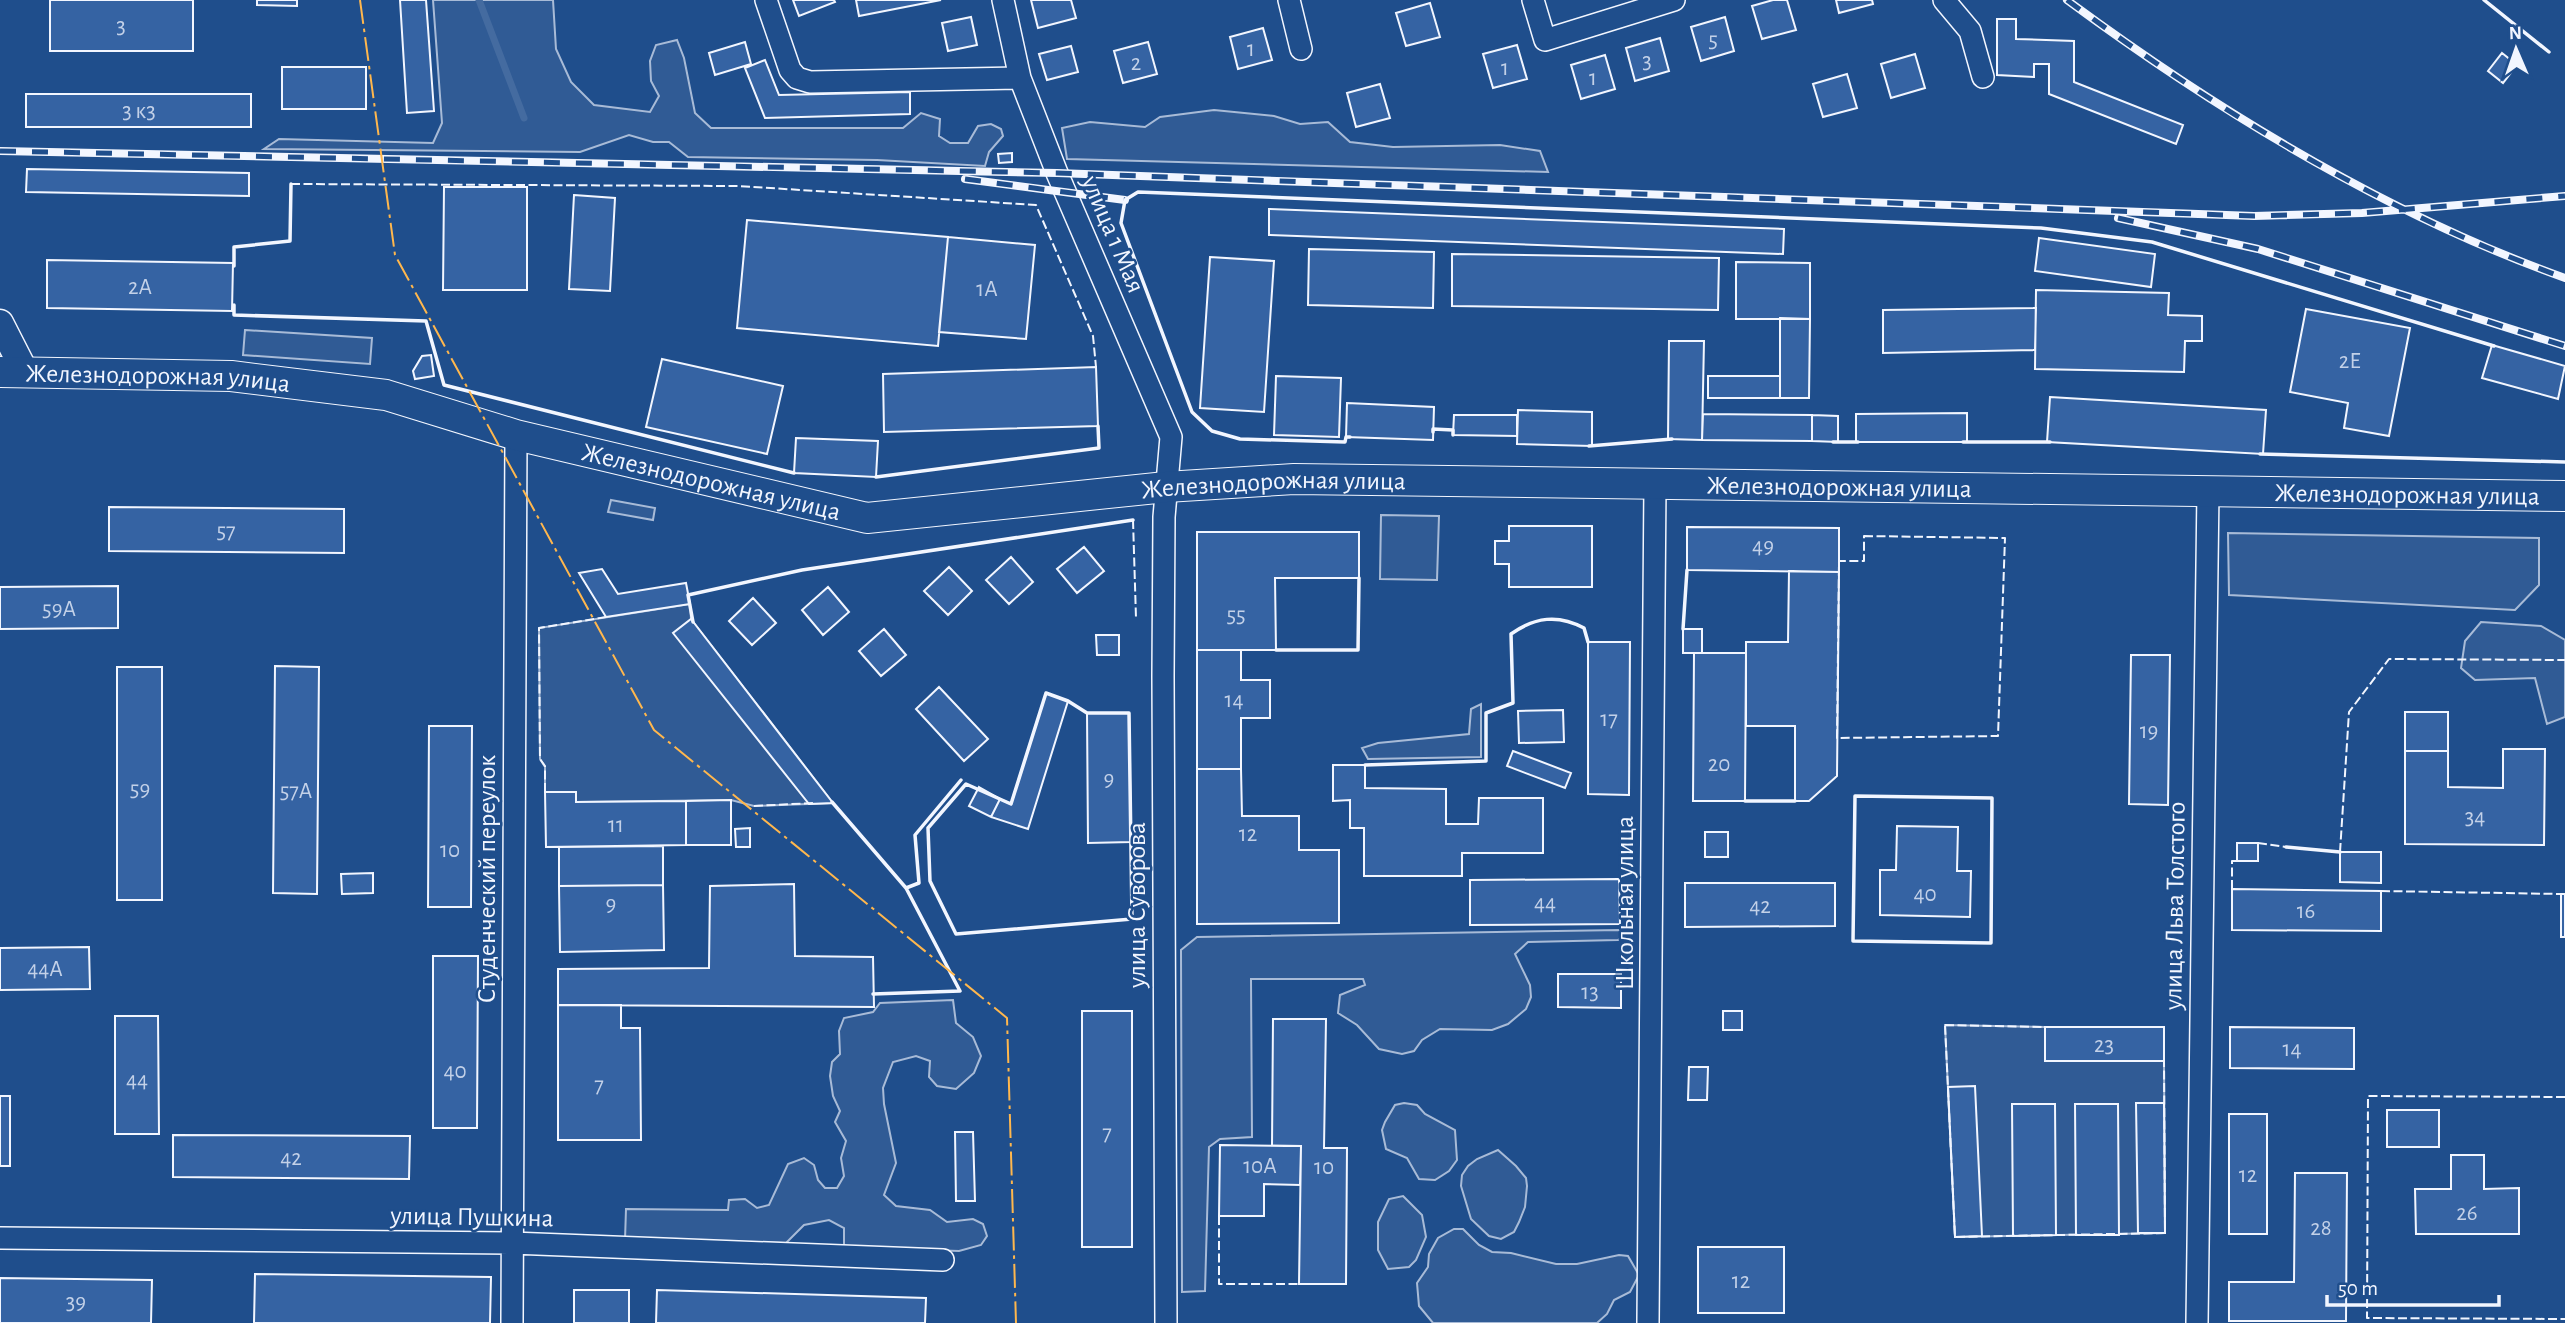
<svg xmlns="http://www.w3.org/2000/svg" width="2565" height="1323" viewBox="0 0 2565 1323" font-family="'Alegreya Sans',sans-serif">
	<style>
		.built { fill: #305b95; stroke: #a8bbd7; stroke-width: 2 }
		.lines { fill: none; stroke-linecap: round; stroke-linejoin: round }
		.stream { stroke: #446ba0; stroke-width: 7 }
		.building { fill: #3563a3; stroke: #f2f6ff; stroke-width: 2 }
		.minor-casing { stroke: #f2f6ff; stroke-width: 24 }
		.tertiary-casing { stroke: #f2f6ff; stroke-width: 29 }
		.secondary-casing { stroke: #f2f6ff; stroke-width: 32 }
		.minor { stroke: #1f4e8c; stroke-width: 21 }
		.tertiary { stroke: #1f4e8c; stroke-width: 26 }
		.secondary { stroke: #1f4e8c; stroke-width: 30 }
		.rail-casing { stroke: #f2f6ff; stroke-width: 8 }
		.rail { stroke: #1f4e8c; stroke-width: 5; stroke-dasharray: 16; stroke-linecap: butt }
		.fence { stroke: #f2f6ff; stroke-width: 2; stroke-dasharray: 9 3.5; stroke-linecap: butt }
		.wall { stroke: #f2f6ff; stroke-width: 3.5 }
		.power { stroke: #ffb74d; stroke-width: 2; stroke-dasharray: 24 5 3.5 5; stroke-linecap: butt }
		.labels { text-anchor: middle; stroke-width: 5; stroke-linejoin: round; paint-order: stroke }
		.number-label { font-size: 23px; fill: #c3d1e8 }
		.street-label { font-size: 26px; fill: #f2f6ff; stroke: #1f4e8c }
	</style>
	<rect width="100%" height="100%" fill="#1f4e8c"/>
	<path class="built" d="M433,0h120l3,49 15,33 23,23 56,7 9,-16 -8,-15 -1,-20 6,-16 21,-5 7,18 11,55 16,15h192l18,-15 19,6 -1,17 11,7h18l10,-17 13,-2 10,5 2,7 -14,16 -4,14 -108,-6 -189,-3 -19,-15h-16l-24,-7 -49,17 -316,-3 15,-10 154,4 9,-20z
		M1214,110l60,6 26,8 28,-2 22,20 43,5 107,-2 40,6 8,21 -481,-13 -5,-31 28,-6 55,5 15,-10z
		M245,330l127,8 -2,26 -127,-9z
		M611,500l44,8 -2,12 -45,-8z
		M1381,515l58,1 -2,64 -57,-1z
		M2228,533l311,5v47l-24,25 -286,-15z
		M690,604l1,15 142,184 -79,3 -23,-6 -155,2v-10h-31v-25l-5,-8 -1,-131z
		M2481,622l60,4 24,14v77l-18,7 -12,-46 -60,2 -14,-12 4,-27z
		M1481,704v53l-113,2 -6,-11 16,-5 91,-9 2,-25z
		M1621,930l4,5 -7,5 -90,2 -13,12 15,31 1,12 -5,12 -18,15 -16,6 -52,-1 -18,11 -8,11 -12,3 -23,-5 -22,-24 -19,-12 2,-18 25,-10 -2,-6h-112l1,158 -32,2 -11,8 -4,144 -23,1 -1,-342 16,-13z
		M953,1000l3,23 17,14 8,19 -7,17 -18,16 -19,-3 -8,-9 1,-16 -14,-5 -23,6 -10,26 1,16 12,59 -12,32 12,11 34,4 17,12 26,-3 10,5 4,12 -6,9 -22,6 -115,-4v-19l-15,-8 -25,5 -18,18 -161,-3 1,-31 102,1 1,-10 16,-1 12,9 12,-3 19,-41 16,-6 10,7 4,15 7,8h12l7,-12 -3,-18 5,-17 -11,-19 5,-11 -7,-15 -3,-20 2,-14 8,-8 -1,-23 5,-13 29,-6 7,-9z
		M1945,1025l100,2v34h119l1,172 -210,4z
		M1404,1103l13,2 8,9 30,16 2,30 -8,11 -14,9 -16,-1 -12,-21 -21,-9 -4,-19 3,-8 10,-17z
		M1498,1150l18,16 10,12 1,8 -2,21 -6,15 -5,10 -13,7 -12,-3 -18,-17 -10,-33 1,-11 6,-9 9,-7z
		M1403,1196l19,19 4,22 -10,23 -7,7 -21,2 -10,-19v-28l11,-23z
		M1454,1229h9l16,16 13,7 19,1 45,11h21l42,-9 9,1 11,19 -9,17 -16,8 -7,14 -10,9h-164l-14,-17 -2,-23 11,-16 1,-13 9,-16z"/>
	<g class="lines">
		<path class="stream" d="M479,0l45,118"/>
	</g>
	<path class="building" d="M50,0h143v51h-143z
		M257,0h40v6l-40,-1z
		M400,0h26l8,111 -27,2z
		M793,0h41l1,2 -36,14z
		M856,0h85l-82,16z
		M1031,0h40l5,18 -38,10z
		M1773,0h14l9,30 -34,9 -10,-33z
		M1836,0h36l1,4 -34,9z
		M1430,3l10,34 -34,9 -10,-33z
		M971,17l6,28 -29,6 -6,-28z
		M1725,17l9,34 -33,10 -10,-34z
		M1997,19h19v20l58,2v41l109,43 -7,19 -127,-50v-30h-15v13l-37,-2z
		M1263,28l9,32 -34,9 -8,-32z
		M1660,38l9,33 -34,10 -9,-33z
		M745,42l6,22 -36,11 -6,-22z
		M1148,42l9,32 -34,9 -9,-32z
		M1517,45l10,34 -34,9 -10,-34z
		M1071,46l7,26 -31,8 -8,-26z
		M2502,53l15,12 -14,18 -15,-12z
		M1915,54l10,34 -34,10 -10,-34z
		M1605,55l10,34 -34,10 -10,-34z
		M765,60l14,35 131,-3v22l-145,4 -20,-50z
		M282,67h84v42h-84z
		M1847,74l10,34 -34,9 -10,-33z
		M1380,84l10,34 -34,9 -9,-34z
		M26,94h225v33h-225z
		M1012,153v9l-13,1 -1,-9z
		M27,169l222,4v23l-223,-4z
		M444,187h83v103h-84z
		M574,195l41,3 -5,93 -41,-2z
		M1269,209l515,20 -1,25 -514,-19z
		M747,220l201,17 -10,109 -201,-18z
		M948,237l87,8 -9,94 -87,-7z
		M2039,238l116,16 -4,33 -116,-16z
		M1309,249l125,3 -1,56 -125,-3z
		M1452,254l267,4 -1,52 -266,-4z
		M1210,257l64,4 -10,151 -64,-4z
		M47,260l186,3 -1,48 -185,-3z
		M1736,262l74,1v56h-74z
		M2036,290l133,3 -1,22 34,1v25h-17l-1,31 -149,-3z
		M2036,308l-1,42 -152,3v-43z
		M2306,309l104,19 -21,108 -45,-8 4,-25 -58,-11z
		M1780,318l30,1 -1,79h-29z
		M1669,341h35l-2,99 -34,-1z
		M2492,345l73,21 -7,33 -76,-21z
		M431,355l3,21 -19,3 -2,-8 9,-15z
		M662,359l121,27 -16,68 -121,-27z
		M1096,367l2,59 -214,6 -1,-58z
		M1276,376l65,2 -2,59 -65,-2z
		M1708,376h72v22h-72z
		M2050,397l216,13 -3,44 -216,-12z
		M1347,403l87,4 -1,33 -87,-3z
		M1518,410l74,2v34l-75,-2z
		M1967,413v29h-111v-28z
		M1703,414l109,1v26l-110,-1z
		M1454,415h63v21l-64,-1z
		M1812,415l26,1v26l-26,-1z
		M796,438l82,3 -2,36 -82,-4z
		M109,507l235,2v44l-235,-2z
		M1509,526h83v61h-83v-23h-14v-23h14z
		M1687,527l152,1v44l-152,-2z
		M1197,532h162v46h-84l1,72h-79z
		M1084,547l20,24 -27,22 -20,-24z
		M1011,557l22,25 -24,22 -23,-24z
		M949,567l23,24 -24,24 -24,-24z
		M602,569l16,25 68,-11 4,21 -84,13 -27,-44z
		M1789,571l50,1 -2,204 -28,25h-14v-75h-49v-84h42z
		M118,586v42l-118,1v-42z
		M828,587l21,25 -26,23 -21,-25z
		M753,598l23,25 -24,22 -23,-24z
		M691,619l142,184 -24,1 -136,-171z
		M884,629l22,26 -25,21 -22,-25z
		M1683,629h19v24h-19z
		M1096,635h23v20h-22z
		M1588,642h42l-1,153 -41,-1z
		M1197,650h44v30h29v38h-29v51h-44z
		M1694,653h52l-1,148h-52z
		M2131,655h39l-2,150 -39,-1z
		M275,666l44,1 -2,227 -44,-1z
		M117,667h45v233h-45z
		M939,687l49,52 -24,22 -48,-52z
		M1046,693l22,8 -40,128 -37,-12 9,-18 11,5z
		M1563,710l1,32 -45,1 -1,-32z
		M2405,712h43v39h-43z
		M1087,713h42l2,129 -43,1z
		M429,726h43l-1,181h-43z
		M2503,749h42l-1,96 -139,-1v-93h43v36l55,1z
		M1513,751l58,22 -6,15 -58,-22z
		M1333,765h32v23l81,1v35h32l1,-26h64v55h-81v23h-98v-48h-14v-28l-17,1z
		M1197,769h44l1,47h57v34h40v73l-142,1z
		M979,787l21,12 -9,18 -22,-11z
		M545,792h31v10l110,-1v44l-140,2z
		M731,800v45h-45v-44z
		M1897,826l61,1 -1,44h14l-1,46 -90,-2v-45h16z
		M750,828v19h-14l-1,-18z
		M1705,832h23v25h-23z
		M2237,843h21v18h-21z
		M663,846v39l-104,1v-39z
		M2340,852h41v31l-41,-1z
		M373,873v20l-31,1 -1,-20z
		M1619,879l1,45 -150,1v-45z
		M1685,883h150v43l-150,1z
		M794,884l1,72 78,1 1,50 -316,-2v-36l151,-1 1,-82z
		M663,885l1,65 -104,2 -1,-66z
		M2232,889l149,2v40l-149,-1z
		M2561,894h4v43h-4z
		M89,947l1,42 -90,1v-42z
		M433,956h45l-1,172h-44z
		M1558,974h63v34l-63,-1z
		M558,1005h63v23h19l1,112h-83z
		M1082,1011h50v236h-50z
		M1723,1011h19v19h-19z
		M115,1016h43l1,118h-44z
		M1273,1019h53l-2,129h23l-1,136h-47l2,-138h-29z
		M2045,1027h119v34h-119z
		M2230,1027l124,1v41l-124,-1z
		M1689,1067h19l-1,33h-19z
		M1975,1086l7,150 -27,1 -7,-150z
		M0,1096h10v70h-10z
		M2136,1103h28l1,130h-27z
		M2012,1104h43l1,131 -43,1z
		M2075,1104h43l1,131h-43z
		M2387,1110h52v37h-52z
		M2229,1114h38v120h-38z
		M955,1132h18l2,69h-19z
		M173,1135l237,1 -1,43 -236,-2z
		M1220,1145l81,1 -1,39 -36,-1v32h-45z
		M2451,1155h33v34l35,-1v46h-103l-1,-45h36z
		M2295,1173h52l-1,148h-117v-39h65z
		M1698,1247h86v66h-86z
		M255,1274l236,3 -1,46h-236z
		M0,1278l152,2 -1,43h-151z
		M574,1290h55v33h-55z
		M657,1290l269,8 -1,25h-269z"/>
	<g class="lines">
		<defs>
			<path id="minor" d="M766,0l24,70 7,8 13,4 210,-4
				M1003,0l17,78 37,95 114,264 -7,80 -1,159 3,647
				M1289,0l12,49
				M1533,0l12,40 129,-40
				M1944,0l26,31 13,46
				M0,1238l512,5 431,17
				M512,1323l4,-888
				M1648,1323l7,-839
				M2197,1323l11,-833"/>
			<path id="tertiary" d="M0,323l25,49"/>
			<g id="secondary">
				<path id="s1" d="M0,372l231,4 155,19 130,40 351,83 299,-31 128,-8 1271,17"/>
			</g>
		</defs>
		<use href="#minor" class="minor-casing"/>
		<use href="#tertiary" class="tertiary-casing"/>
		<use href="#secondary" class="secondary-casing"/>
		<use href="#minor" class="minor"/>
		<use href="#tertiary" class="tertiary"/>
		<use href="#secondary" class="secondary"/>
		<defs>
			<path id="rail" d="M2067,0c152,112 319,214 498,278
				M0,151l1057,22 1197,43 108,-3 203,-17
				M965,179l160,21
				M2118,218l140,31 307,97"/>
		</defs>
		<use href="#rail" class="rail-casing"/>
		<use href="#rail" class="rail"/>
		<path class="fence" d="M291,184l447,2 298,19 57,131 3,31
			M1133,520l3,98
			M1864,536l141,2 -7,198 -161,2 2,-177h25z
			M545,792v-26l-5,-7 -1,-131 67,-11
			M754,806l59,-3
			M2258,843l28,4
			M2340,852l9,-140 40,-53 176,1
			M2232,889v-28h5
			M2381,891l180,3
			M1945,1025l100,2v34h119l1,172 -210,4z
			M2565,1097l-197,-1 -1,222 198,1
			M1219,1216v68h80"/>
		<path class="wall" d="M2484,0l65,52
			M234,266v-19l56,-6 1,-57
			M234,305v10l192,6 18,64 350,88
			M1433,432v-3l20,1v5
			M1350,437h-4l-1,5 -105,-3 -28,-8 -20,-19 -71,-189 4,-23 13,-8 903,36 111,14 342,104
			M1833,442h25
			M1963,442h87
			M1589,446l83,-7
			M2260,454l305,8
			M876,477l223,-29 -1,-22
			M693,622l-5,-27 114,-25 331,-50
			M1683,629l4,-59
			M1276,650h82l1,-72
			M1046,693l22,8 19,12h42l3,206 -176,15 -26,-53 -2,-53 38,-44 45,20z
			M1365,765l121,-4v-48l27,-10 -2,-69c24,-17 47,-20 73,-6l4,14
			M1855,796l137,2 -1,145 -138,-2z
			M1745,801h50
			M832,802l74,86 54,103 -87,3
			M2286,847l54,5
			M906,888l13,-5 -4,-48 46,-55"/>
		<path class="power" d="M360,0l35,255 259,475 353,288 9,305"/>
	</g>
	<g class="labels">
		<g class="number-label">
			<text x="121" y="33">3</text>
			<text x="1713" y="47">5</text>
			<text x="1251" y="56">1</text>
			<text x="1647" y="68">3</text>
			<text x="1136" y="70">2</text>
			<text x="1505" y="75">1</text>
			<text x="1593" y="85">1</text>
			<text x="139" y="118">3 к3</text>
			<text x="140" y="294">2А</text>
			<text x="987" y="296">1А</text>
			<text x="2350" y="368">2Е</text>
			<text x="226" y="538">57</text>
			<text x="1763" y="553">49</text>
			<text x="59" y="616">59А</text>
			<text x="1236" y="622">55</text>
			<text x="1234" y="707">14</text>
			<text x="1609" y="726">17</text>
			<text x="2149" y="738">19</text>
			<text x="1719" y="771">20</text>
			<text x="1109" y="786">9</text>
			<text x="140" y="796">59</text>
			<text x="296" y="798">57А</text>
			<text x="2475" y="824">34</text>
			<text x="616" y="832">11</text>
			<text x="1248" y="841">12</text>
			<text x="450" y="857">10</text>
			<text x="1925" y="901">40</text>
			<text x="1545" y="910">44</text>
			<text x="611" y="911">9</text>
			<text x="1760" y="913">42</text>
			<text x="2306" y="918">16</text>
			<text x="45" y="976">44А</text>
			<text x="1590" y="999">13</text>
			<text x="2104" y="1052">23</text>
			<text x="2292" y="1056">14</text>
			<text x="455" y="1078">40</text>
			<text x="137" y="1087">44</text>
			<text x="599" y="1092">7</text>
			<text x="1107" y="1140">7</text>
			<text x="291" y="1165">42</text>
			<text x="1260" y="1173">10А</text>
			<text x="1324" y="1174">10</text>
			<text x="2248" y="1182">12</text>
			<text x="2467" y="1220">26</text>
			<text x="2321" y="1235">28</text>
			<text x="1741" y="1288">12</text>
			<text x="76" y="1309">39</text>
		</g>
		<g class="street-label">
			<text transform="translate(1114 234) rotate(67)" y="9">улица 1 Мая</text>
			<text dy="9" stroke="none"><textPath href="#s1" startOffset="158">Железнодорожная улица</textPath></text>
			<text dy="9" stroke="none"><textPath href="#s1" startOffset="724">Железнодорожная улица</textPath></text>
			<text dy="9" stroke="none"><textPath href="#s1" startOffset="1292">Железнодорожная улица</textPath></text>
			<text dy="9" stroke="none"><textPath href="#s1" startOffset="1858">Железнодорожная улица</textPath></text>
			<text dy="9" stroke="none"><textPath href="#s1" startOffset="2426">Железнодорожная улица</textPath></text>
			<text transform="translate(486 879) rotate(-90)" y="9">Студенческий переулок</text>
			<text transform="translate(1624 903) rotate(-90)" y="9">Школьная улица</text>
			<text transform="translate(1136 905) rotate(-90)" y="9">улица Суворова</text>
			<text transform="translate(2174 906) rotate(-89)" y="9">улица Льва Толстого</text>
			<text transform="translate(472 1216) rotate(1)" y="9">улица Пушкина</text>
		</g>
	</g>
	<g transform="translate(2516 49) rotate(358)" stroke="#1f4e8c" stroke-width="5" paint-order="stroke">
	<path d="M0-5L12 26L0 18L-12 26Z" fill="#f2f6ff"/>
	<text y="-10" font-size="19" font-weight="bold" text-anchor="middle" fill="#f2f6ff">N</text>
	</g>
	<path d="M2327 1295v10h172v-10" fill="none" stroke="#f2f6ff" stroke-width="3.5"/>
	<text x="2338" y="1295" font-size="21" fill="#f2f6ff" stroke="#1f4e8c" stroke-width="5" paint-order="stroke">50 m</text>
</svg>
